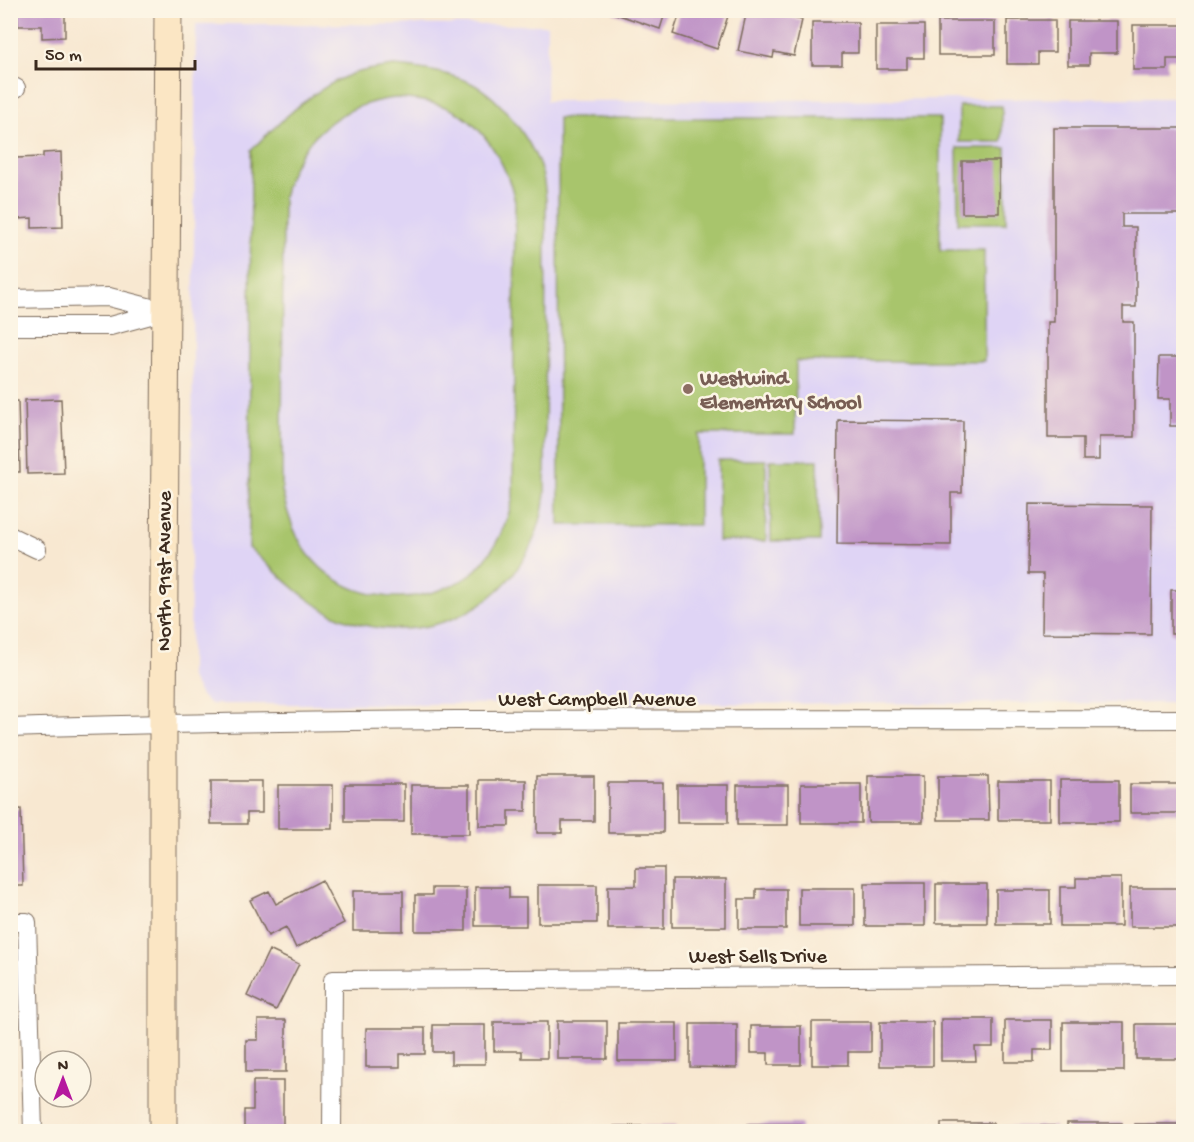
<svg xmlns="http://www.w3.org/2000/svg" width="1194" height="1142" viewBox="0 0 1194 1142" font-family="'Gochi Hand',sans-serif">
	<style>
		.built { fill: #dfd4f5 }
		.green { fill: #a8c56c; stroke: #727845; stroke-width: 1.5; fill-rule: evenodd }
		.building { fill: #c094c7 }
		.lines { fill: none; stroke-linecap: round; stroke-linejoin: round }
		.street-casing { stroke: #7d6c5d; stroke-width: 20 }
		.secondary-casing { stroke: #7d6c5d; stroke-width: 29 }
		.street { stroke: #fff; stroke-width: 18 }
		.secondary { stroke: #fbe6c4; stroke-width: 27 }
		.education-dot { fill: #8d6e63; stroke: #fcf5e5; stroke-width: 2 }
		.labels { text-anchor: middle; stroke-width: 5; stroke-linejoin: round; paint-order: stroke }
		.education-label { font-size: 21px; font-weight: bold; fill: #785e54; stroke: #fcf5e5; text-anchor: start }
		.street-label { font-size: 21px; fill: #3b2a1e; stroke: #fcf5e5 }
	</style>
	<rect width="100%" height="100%" fill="#fcf5e5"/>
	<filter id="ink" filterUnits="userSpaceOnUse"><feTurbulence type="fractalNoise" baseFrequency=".0167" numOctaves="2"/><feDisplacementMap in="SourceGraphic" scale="12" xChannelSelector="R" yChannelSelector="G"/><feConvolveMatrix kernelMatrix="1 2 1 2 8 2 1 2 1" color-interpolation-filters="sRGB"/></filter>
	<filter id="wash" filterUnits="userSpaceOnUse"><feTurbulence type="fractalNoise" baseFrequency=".008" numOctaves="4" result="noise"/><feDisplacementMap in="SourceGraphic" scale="24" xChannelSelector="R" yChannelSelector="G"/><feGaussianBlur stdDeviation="1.35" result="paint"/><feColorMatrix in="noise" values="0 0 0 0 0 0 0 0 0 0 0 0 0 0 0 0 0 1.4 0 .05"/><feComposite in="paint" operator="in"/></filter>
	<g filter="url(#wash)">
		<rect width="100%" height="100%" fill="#f8e8d1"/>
		<path class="built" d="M196,24l351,1 -1,76 637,-3v605l-972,1 -9,-7 -12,-20z"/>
		<path class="green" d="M394,66c26,2 53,6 77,17 31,15 64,61 72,94 2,8 2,16 3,23l-1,293c-9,100 -107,161 -201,126 -36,-13 -66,-46 -95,-71l2,-398c30,-29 61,-61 101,-76 13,-5 28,-6 42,-8zM395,98c21,1 44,4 63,15 29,17 51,57 57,89l-2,296c-7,30 -19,57 -44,78 -8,6 -19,10 -29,14 -43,15 -94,6 -126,-29 -18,-19 -26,-45 -32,-70l1,-293c12,-56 55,-94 112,-100z
			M959,106h43v36h-43z
			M558,118h382v132h44v111h-188l-1,73h-96v91h-140z
			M957,148h49v75h-48z
			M718,460h48v81h-48z
			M770,460h48l1,81h-48z"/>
		<g id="blocks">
			<path class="building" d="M17,10h48v27l-23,1v-12h-24z
				M614,10h52l-6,19 -47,-16z
				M681,10h49l-13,39 -44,-15z
				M747,10h10l45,10 -8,36 -20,-4 -1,6 -35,-7z
				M1007,20h48v32h-17v12h-31z
				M938,21h57v34h-57z
				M1068,21h49v32h-28v12h-21z
				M812,22h46v31h-16v12h-30z
				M876,25h48v33h-17v11h-31z
				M1133,25h51v34h-17v11h-34z
				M1054,128h130v86h-62v13h14v80h-13v15h11v115h-35v23h-16v-22h-35v-116h6z
				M61,152l2,75 -31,1v-10l-15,1 -1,-61 27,-1v-4z
				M962,161h37v52h-37z
				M1159,357h25v69h-14v-27h-12z
				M61,399l3,74 -37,1 -2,-74z
				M10,401h8l2,71h-10z
				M838,420l125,1 -1,72h-11v52l-114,-1z
				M1029,504l123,1 -1,129 -109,-1 1,-59h-15z
				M1171,590h13v44h-13z
				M537,776h57v45h-32v12h-25z
				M868,776h55v46h-55z
				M938,776h50l1,44h-51z
				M479,780h47v31h-17v15h-30z
				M1060,780h59v42h-59z
				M211,781h51v32h-15v11h-36z
				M998,781h52v39h-52z
				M608,783h55v50h-55z
				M345,784h59v38h-59z
				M801,784h60v39h-60z
				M1130,784h54v29h-54z
				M278,785h55v44h-55z
				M411,785h58v49h-58z
				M677,785h51v38h-51z
				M737,785h51v40h-51z
				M10,809h11l2,77h-13z
				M636,868h28v61h-56v-43h28z
				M1076,878h45v48h-61v-39h16z
				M672,879h54v48h-54z
				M322,880l22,43 -48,25 -10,-21 -18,9 -18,-36 19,-9 7,13z
				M865,883h60v43h-60z
				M936,884h51v39h-51z
				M538,885h59v38h-59z
				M475,887h34v11h17v28h-51z
				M432,888h34v43h-51v-36h17z
				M799,888h56v38h-56z
				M1130,888h51v39h-51z
				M756,889h30v40h-47v-30h17z
				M996,890h54v34h-54z
				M353,891h50v40h-50z
				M269,950l30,14 -23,46 -29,-14z
				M941,1019h52v28h-18l1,14h-35z
				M258,1020h28v52h-40v-32h12z
				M1005,1020h47v30h-18v12h-29z
				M557,1021h50v38h-50z
				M494,1022h53v36h-25v-7h-28z
				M812,1022h59v30h-23v13h-36z
				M880,1022h53v44h-53z
				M1063,1022h61v49h-61z
				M618,1023h59v38h-59z
				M690,1024h47v44l-47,-1z
				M1136,1024h48v35h-48z
				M433,1025h52v39h-34v-12h-18z
				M751,1026h50v39h-33v-12h-17z
				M366,1028h59v26h-25v13h-34z
				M253,1081h30v51h-39v-22h9z
				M941,1123h52v9h-52z
				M1067,1123h55v9h-55z
				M748,1124h53v8h-53z
				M1135,1124h49v8h-49z
				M614,1126h63v6h-63z
				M687,1126h52v6h-52z
				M1003,1126h51v6h-51z"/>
		</g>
	</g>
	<g filter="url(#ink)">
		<use href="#blocks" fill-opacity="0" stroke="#7d6c5d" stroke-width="1.5"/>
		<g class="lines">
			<defs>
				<path id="street" d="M10,86l6,2
					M10,299l99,-2 54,14
					M10,326h100l55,-15
					M10,536l27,13
					M10,728c391,-12 783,-8 1174,-9
					M10,922h17l6,210
					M332,1132l1,-152 851,-5"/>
				<path id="secondary" d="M163,1132v-409l5,-713"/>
			</defs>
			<use href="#street" class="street-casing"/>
			<use href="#secondary" class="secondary-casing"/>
			<use href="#street" class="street"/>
			<use href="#secondary" class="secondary"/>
		</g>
	</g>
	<circle class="education-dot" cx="688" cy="389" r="6"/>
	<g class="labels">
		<g class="education-label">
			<text x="700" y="384">Westwind<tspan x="700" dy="24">Elementary School</tspan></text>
		</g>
		<g class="street-label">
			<text transform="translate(163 571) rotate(-90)" y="7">North 91st Avenue</text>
			<text x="597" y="705">West Campbell Avenue</text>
			<text x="758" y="962">West Sells Drive</text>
		</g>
	</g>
	<rect width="1194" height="1142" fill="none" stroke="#fcf5e5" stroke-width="36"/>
	<g transform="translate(63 1079)"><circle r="28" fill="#fcf5e5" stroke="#afa495" stroke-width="1.5"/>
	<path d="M0-4.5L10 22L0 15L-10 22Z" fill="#b5179e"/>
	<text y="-9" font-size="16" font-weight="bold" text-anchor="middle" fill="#3b2a1e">N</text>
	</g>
	<path d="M36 60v9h159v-9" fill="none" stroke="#3b2a1e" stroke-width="3"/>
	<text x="45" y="60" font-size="18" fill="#3b2a1e" stroke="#fcf5e5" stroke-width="4.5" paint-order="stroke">50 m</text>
</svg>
